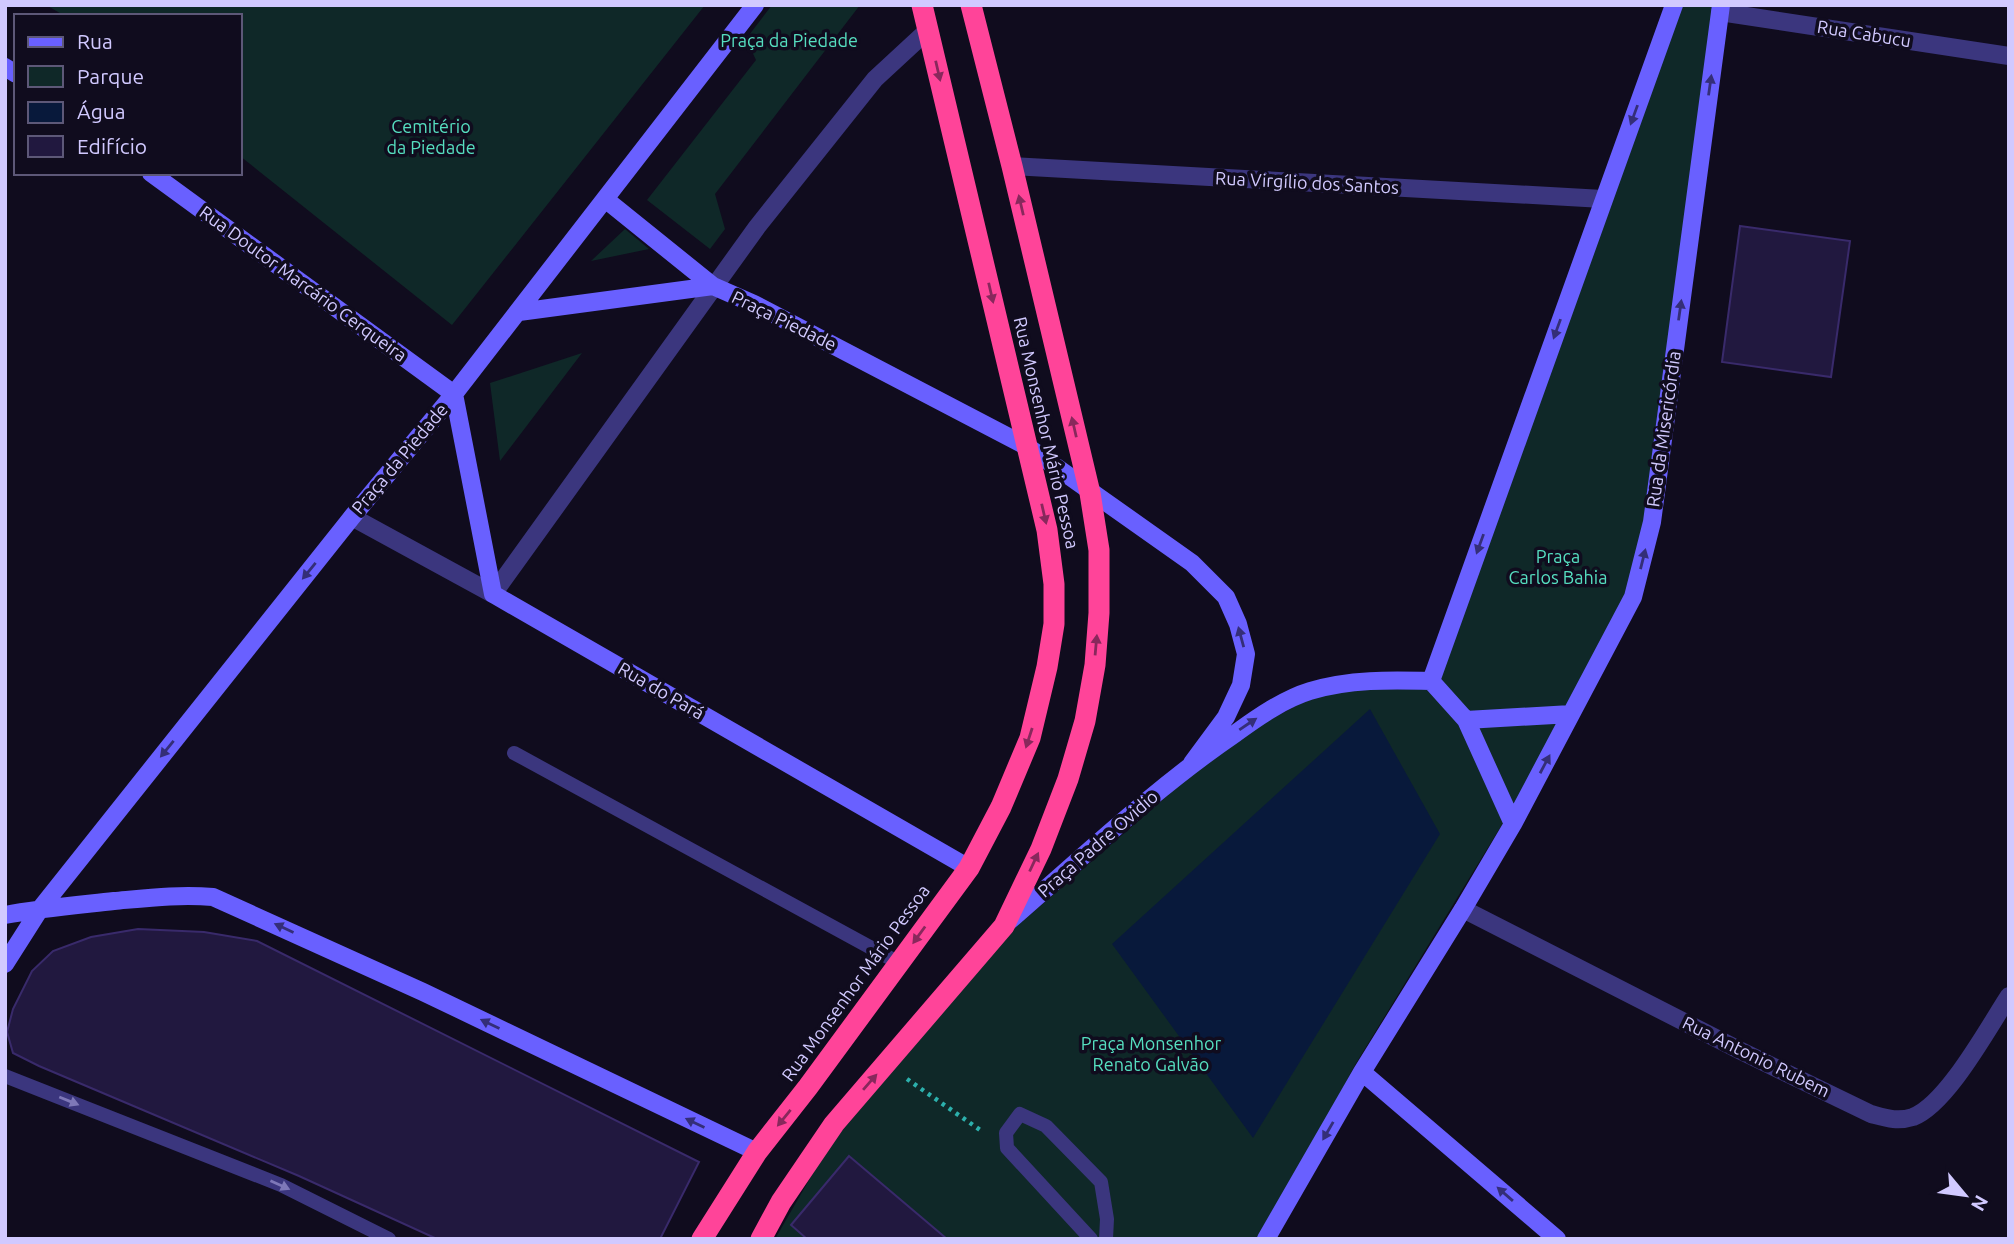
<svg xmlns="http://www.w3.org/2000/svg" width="2014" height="1244" viewBox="0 0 2014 1244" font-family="Ubuntu,sans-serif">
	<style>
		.green { fill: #0f2828 }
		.water { fill: #08193b }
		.building { fill: #21183f; stroke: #392a6b; stroke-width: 2 }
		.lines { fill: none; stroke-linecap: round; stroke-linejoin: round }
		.path { stroke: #2cb0ac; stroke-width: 4.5; stroke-dasharray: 3.5 5; stroke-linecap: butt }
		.lane { stroke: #3b367e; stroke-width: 14 }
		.street { stroke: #3b367e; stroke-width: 18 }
		.secondary { stroke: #6960ff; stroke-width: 18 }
		.highway { stroke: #f49; stroke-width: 21 }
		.oneway { fill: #88285c }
		.oneway2 { fill: #342e78 }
		.oneway3 { fill: #7e78b8 }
		.labels { text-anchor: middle; stroke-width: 7; stroke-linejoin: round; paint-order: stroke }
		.street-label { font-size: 18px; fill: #d1c9ff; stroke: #100c1e }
		.park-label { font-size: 18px; fill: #56dfc0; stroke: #100c1e }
	</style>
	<rect width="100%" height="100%" fill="#100c1e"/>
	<path class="green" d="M46,5h659l-253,320 -212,-169v-140h-175z
		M772,5h88l-145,189 10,35 -15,20 -63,-49 109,-140 -10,-21z
		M1674,5h47l-88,592 -120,227 -24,-74 14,73 -148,242 -93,174h-487l41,-71 25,-36 167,-198 188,-163 70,-49 45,-24 37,-8 83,-9z
		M625,229l24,20 -58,12z
		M582,353l-82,108 -10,-78z"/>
	<path class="water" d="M1370,709l70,125 -187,304 -141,-194z"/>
	<path class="building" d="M1740,226l110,15 -19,136 -109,-15z
		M138,929l66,3 53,9 442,221 -39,77h-223l-138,-63 -260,-110 -26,-13 -6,-21 6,-23 19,-38 21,-20 38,-14z
		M849,1156l98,83h-140l-16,-14z"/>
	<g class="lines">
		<path class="path" d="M907,1079l76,53"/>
		<path class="lane" d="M514,753l385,210
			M5,1076l276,109 108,54
			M1091,1239l-84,-91 -1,-15 14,-19 26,12 55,56 6,37 -1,20"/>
		<path class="street" d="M1720,12l289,44
			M1012,166l591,33
			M352,517l141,77 264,-367 118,-148 53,-49
			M1463,909l278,142 130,63c15,4 26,8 42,3 34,-13 75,-89 96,-121"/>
		<path class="secondary" d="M5,67l11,7
			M151,173l303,221 39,200 476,274
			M605,199l108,87
			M519,312l194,-26 41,18 274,143 164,116 34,34 12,27 8,30 -5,31 -15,32 -34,46
			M1431,681l243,-676
			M1466,720l105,-6
			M5,915c36,-7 73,-10 109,-14 33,-3 66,-7 99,-4l210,95 334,160
			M1007,923c75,-65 147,-134 229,-190 22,-16 48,-34 74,-42 40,-12 80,-11 121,-10l35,39 47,104
			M5,964l35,-55 312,-392 102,-123 301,-389
			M1362,1072l195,167
			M1266,1239l96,-167 101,-163 50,-85 120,-227 19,-75 69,-517"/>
		<path class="highway" d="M702,1239l55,-87 51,-65 161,-219 32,-61 29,-69 17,-71 7,-43v-40l-7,-54 -125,-525
			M761,1239l20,-37 53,-78 170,-198 37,-77 27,-70 17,-58 10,-56 4,-52v-63l-9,-57 -78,-327 -41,-161"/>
	</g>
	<defs><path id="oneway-solid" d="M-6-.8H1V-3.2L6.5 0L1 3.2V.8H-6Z" transform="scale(1.75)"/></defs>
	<g class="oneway">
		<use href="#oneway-solid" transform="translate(938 71) rotate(77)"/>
		<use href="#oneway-solid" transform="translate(1021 205) rotate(-103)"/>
		<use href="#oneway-solid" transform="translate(991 293) rotate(77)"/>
		<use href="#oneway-solid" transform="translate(1074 427) rotate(-103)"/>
		<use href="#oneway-solid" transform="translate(1044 514) rotate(77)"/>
		<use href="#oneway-solid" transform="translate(1096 645) rotate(-85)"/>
		<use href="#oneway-solid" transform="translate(1029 738) rotate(108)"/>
		<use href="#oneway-solid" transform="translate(1034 862) rotate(-65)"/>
		<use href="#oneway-solid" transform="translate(919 935) rotate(126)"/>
		<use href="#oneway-solid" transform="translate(870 1082) rotate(-49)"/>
		<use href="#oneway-solid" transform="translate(784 1118) rotate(129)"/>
	</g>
	<g class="oneway2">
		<use href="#oneway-solid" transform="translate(1710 85) rotate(-82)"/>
		<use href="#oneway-solid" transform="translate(1634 115) rotate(110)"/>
		<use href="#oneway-solid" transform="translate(1680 310) rotate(-82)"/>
		<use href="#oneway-solid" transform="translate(1557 329) rotate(110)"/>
		<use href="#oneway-solid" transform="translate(1480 544) rotate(110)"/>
		<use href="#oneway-solid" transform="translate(1643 559) rotate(-76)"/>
		<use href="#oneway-solid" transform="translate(309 571) rotate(129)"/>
		<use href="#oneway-solid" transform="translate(1241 637) rotate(-105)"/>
		<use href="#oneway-solid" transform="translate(1248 724) rotate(-34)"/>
		<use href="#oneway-solid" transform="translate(167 749) rotate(129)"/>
		<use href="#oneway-solid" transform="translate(1545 764) rotate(-62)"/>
		<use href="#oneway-solid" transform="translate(284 928) rotate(-155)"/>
		<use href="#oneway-solid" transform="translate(490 1024) rotate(-154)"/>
		<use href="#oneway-solid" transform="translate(695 1123) rotate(-154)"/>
		<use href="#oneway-solid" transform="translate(1328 1131) rotate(120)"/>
		<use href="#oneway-solid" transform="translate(1505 1194) rotate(-139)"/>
	</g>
	<g class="oneway3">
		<use href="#oneway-solid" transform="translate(69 1101) rotate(22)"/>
		<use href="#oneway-solid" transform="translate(280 1185) rotate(24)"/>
	</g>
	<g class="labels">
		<g class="street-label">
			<text transform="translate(1864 34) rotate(9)" y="6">Rua Cabucu</text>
			<text transform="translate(1307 183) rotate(3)" y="6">Rua Virgílio dos Santos</text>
			<text transform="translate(303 284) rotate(36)" y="6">Rua Doutor Marcário Cerqueira</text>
			<text transform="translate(784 321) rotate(26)" y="6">Praça Piedade</text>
			<text transform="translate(1664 429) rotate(-82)" y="6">Rua da Misericórdia</text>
			<text transform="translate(1046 433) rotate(77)" y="6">Rua Monsenhor Mário Pessoa</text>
			<text transform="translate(400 459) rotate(-50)" y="6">Praça da Piedade</text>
			<text transform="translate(661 691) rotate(30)" y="6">Rua do Pará</text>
			<text transform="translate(1098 844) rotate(-41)" y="6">Praça Padre Ovidio</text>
			<text transform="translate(856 983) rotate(-54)" y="6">Rua Monsenhor Mário Pessoa</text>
			<text transform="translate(1756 1057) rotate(26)" y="6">Rua Antonio Rubem</text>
		</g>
		<g class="park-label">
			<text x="789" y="47">Praça da Piedade</text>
			<text x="431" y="133">Cemitério<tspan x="431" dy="21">da Piedade</tspan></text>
			<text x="1558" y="563">Praça<tspan x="1558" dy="21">Carlos Bahia</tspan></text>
			<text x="1151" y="1050">Praça Monsenhor<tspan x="1151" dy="21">Renato Galvão</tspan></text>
		</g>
	</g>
	<rect width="2014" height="1244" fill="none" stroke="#d1c9ff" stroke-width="14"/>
	<rect x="14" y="14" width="228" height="161" fill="#100c1e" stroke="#5d5878" stroke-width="2"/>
	<rect x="28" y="37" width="35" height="10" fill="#6960ff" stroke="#5d5878" stroke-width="2"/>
	<text x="77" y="49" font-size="21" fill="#d1c9ff">Rua</text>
	<rect x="28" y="66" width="35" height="21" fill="#0f2828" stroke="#5d5878" stroke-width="2"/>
	<text x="77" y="84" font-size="21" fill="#d1c9ff">Parque</text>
	<rect x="28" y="102" width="35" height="21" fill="#08193b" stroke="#5d5878" stroke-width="2"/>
	<text x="77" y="119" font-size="21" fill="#d1c9ff">Água</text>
	<rect x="28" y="136" width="35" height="21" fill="#21183f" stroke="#5d5878" stroke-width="2"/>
	<text x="77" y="154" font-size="21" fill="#d1c9ff">Edifício</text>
	<g transform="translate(1965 1195) rotate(119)" stroke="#100c1e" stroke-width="5" paint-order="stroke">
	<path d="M0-5L12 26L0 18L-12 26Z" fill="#d1c9ff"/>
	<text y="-10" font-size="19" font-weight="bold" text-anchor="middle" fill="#d1c9ff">N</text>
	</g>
</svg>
